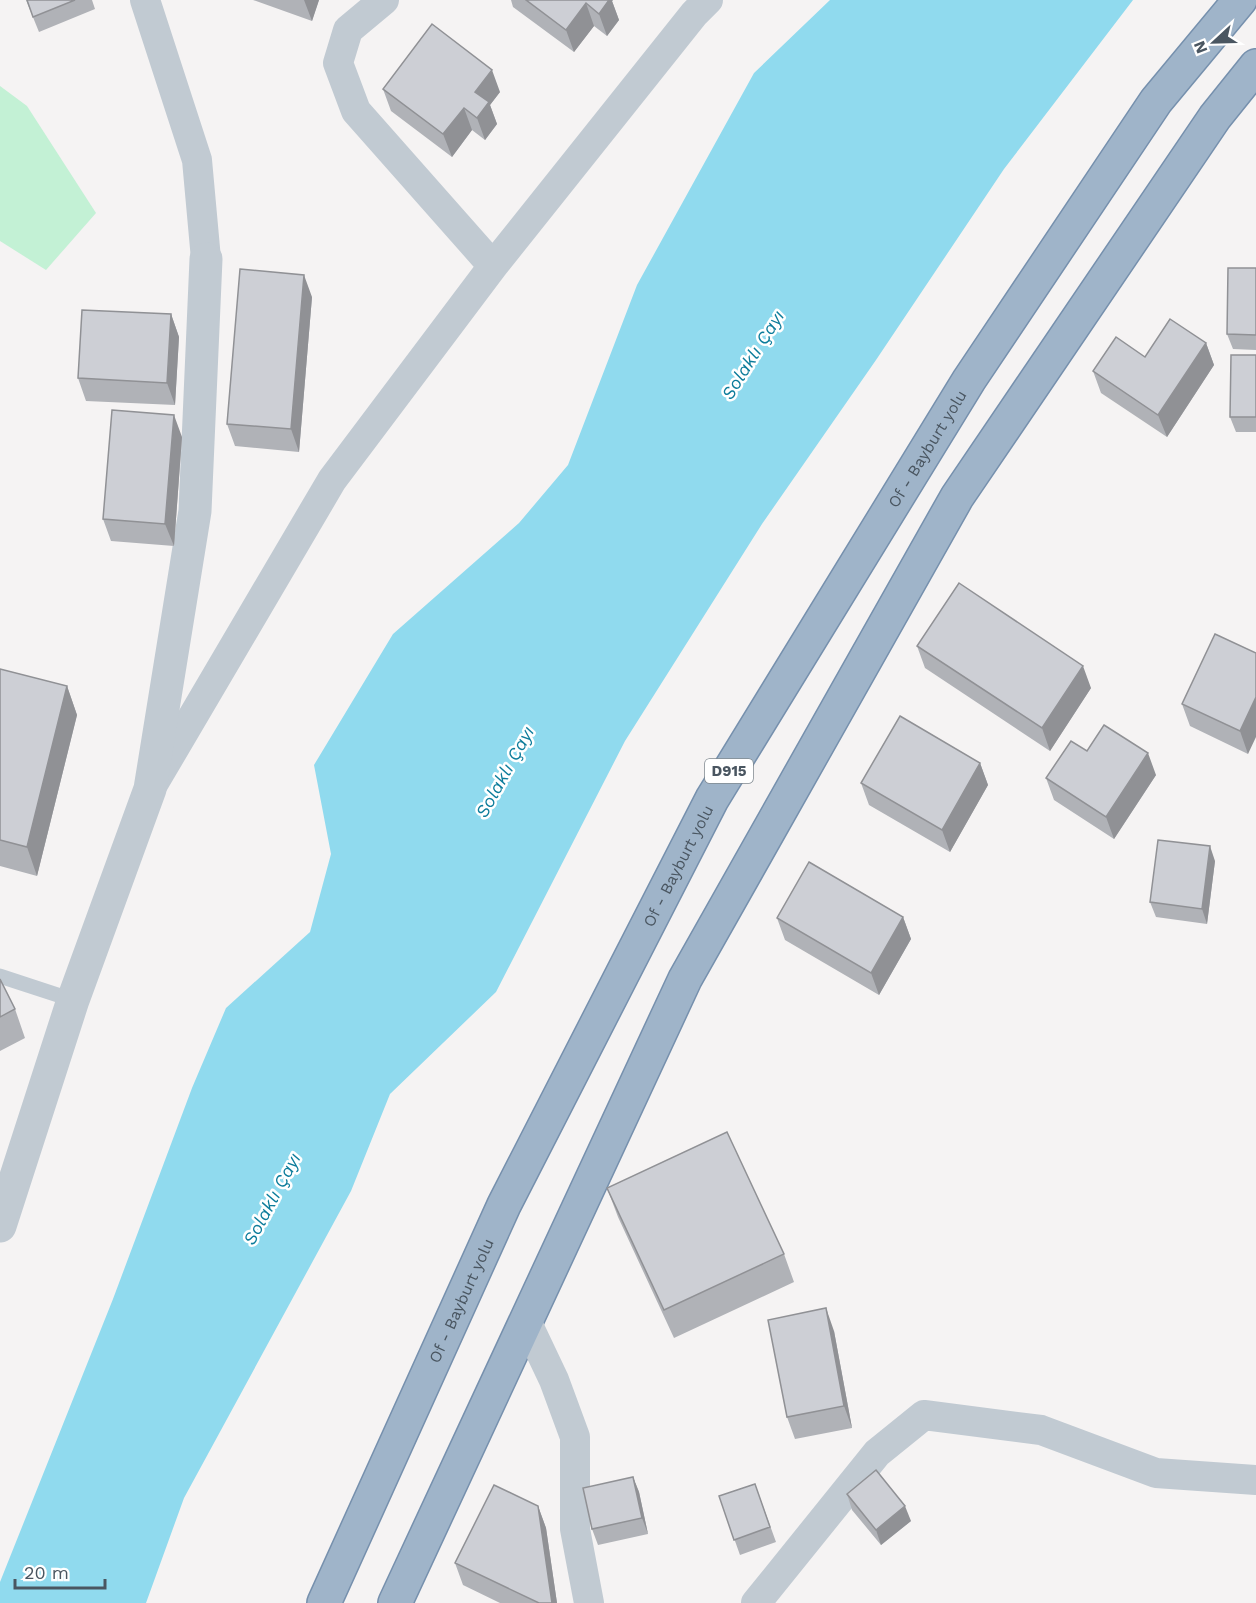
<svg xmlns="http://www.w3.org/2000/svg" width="1256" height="1603" viewBox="0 0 1256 1603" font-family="'Work Sans',sans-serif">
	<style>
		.green { fill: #c3f1d5 }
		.water { fill: #90daee }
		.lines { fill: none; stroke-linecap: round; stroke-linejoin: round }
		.trunk-casing { stroke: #7690ad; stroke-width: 36 }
		.service { stroke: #c1cad2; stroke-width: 15 }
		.minor { stroke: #c1cad2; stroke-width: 30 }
		.tertiary { stroke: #c1cad2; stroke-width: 33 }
		.trunk { stroke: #9fb4c9; stroke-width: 33 }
		.wall { fill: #b0b2b7 }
		.shaded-wall { fill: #909195 }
		.building { fill: #cdcfd5; stroke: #909195; stroke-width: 1.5 }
		.labels { text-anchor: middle; stroke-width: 5; stroke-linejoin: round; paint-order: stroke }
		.shield { fill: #fff; stroke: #808990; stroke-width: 1.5 }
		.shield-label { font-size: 15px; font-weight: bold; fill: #4a5661 }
		.street-label { font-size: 16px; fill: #4a5661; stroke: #fff }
		.water-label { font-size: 18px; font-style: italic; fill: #0c7c9b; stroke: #fff }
	</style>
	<rect width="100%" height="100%" fill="#f5f3f3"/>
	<path class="green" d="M0,86l27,20 69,107 -50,57 -46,-29z"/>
	<path class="water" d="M830,0h303l-129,169 -128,191 -114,164 -137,217 -129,251 -106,102 -39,97 -167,307 -38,105h-146v-21l113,-283 79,-211 34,-80 84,-76 21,-78 -17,-89 79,-131 126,-111 49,-58 69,-180 117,-212z"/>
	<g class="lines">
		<defs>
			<g id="trunk">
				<path id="s1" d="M324,1603l180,-398 208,-406 257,-419 187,-279 84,-101"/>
				<path d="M395,1603l290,-624 272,-482 258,-380 41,-51"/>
			</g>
		</defs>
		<use href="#trunk" class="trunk-casing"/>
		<path class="service" d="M0,976l73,24"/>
		<path class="minor" d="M145,0l52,160 9,99
			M384,0l-36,30 -10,33 18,48 137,155
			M152,786l180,-306 161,-214 201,-252 14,-14
			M526,1321l28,59 21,57v92l14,74
			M756,1603l121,-150 47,-38 117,15 115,43 100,7"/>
		<path class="tertiary" d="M0,1226l73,-226 77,-211 45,-278 11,-252"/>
		<use href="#trunk" class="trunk"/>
	</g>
	<path class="wall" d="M26,0h66l3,9 -56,23z
		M253,0h66l-7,21z
		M511,0h102l-1,1 7,19 -12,16 -13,-10 -20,26 -61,-45z
		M383,89l117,3 -10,13 7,19 -12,16 -13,-10 -20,27 -61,-46z
		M1256,268v82l-23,-1 -6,-15z
		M312,297l-13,155 -64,-6 -8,-22z
		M171,314l8,23 -4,68 -89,-4 -8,-23z
		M1206,343l8,22 -47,72 -66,-44 -8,-22 52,-14z
		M1256,355v77h-20l-6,-15z
		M182,437l-8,109 -63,-5 -8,-22z
		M917,646l174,42 -41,63 -125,-83z
		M1256,653l-8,101 -58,-28 -8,-22z
		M0,669l67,17 10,29 -40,161 -37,-10z
		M1087,751l69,24 -42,64 -60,-39 -8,-22z
		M980,763l8,22 -38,67 -81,-47 -8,-22z
		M1215,861l-8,63 -51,-7 -6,-15z
		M903,917l8,22 -32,56 -94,-55 -8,-22z
		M0,979l15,30 10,29 -25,13z
		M607,1188l177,66 10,28 -120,56 -56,-121z
		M834,1331l18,97 -57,11 -8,-22z
		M633,1477l6,15 9,42 -50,11 -6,-16z
		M755,1484l21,58 -36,13 -21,-59z
		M847,1494l64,27 -30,24 -29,-35z
		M538,1506l8,22 11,75h-57l-37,-18 -8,-22z"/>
	<path class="shaded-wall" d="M304,0h15l-7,21z
		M602,0h11l-1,1 7,19 -12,16 -8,-22z
		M586,3l8,23 -20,26 -8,-22z
		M492,70l8,22 -10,13 7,19 -12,16 -8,-22 -2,-26z
		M464,108l8,22 -20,27 -9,-23z
		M304,275l8,22 -13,155 -8,-23z
		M171,314l8,23 -4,68 -8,-22z
		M1206,343l8,22 -47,72 -9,-22z
		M174,415l8,22 -8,109 -9,-22z
		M1083,666l8,22 -41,63 -8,-23z
		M67,686l10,29 -40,161 -10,-29z
		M1256,697v40l-8,17 -8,-23z
		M1148,753l8,22 -42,64 -8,-22z
		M980,763l8,22 -38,67 -8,-22z
		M1210,846l5,15 -8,63 -5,-15z
		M903,917l8,22 -32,56 -8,-22z
		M826,1308l8,23 18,97 -8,-22z
		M633,1477l6,15 9,42 -6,-16z
		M538,1506l8,22 11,75h-5z
		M905,1506l6,15 -30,24 -5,-15z"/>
	<path class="building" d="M27,0h48l-42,17z
		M526,0h83l-10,14 -13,-11 -20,27z
		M432,24l60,46 -17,22 14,10 -12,16 -13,-10 -21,26 -60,-45z
		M1228,268h28v67l-29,-1z
		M240,269l64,6 -13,154 -64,-5z
		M82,310l89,4 -4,69 -89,-5z
		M1170,319l36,24 -48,72 -65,-44 23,-34 29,20z
		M1231,355h25v62h-26z
		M112,410l62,5 -9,109 -62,-5z
		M959,583l124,83 -41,62 -125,-82z
		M1215,634l41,19v44l-16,34 -58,-27z
		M0,669l67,17 -40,161 -27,-7z
		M900,716l80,47 -38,67 -81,-47z
		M1104,725l44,28 -42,64 -60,-39 25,-37 16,10z
		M1158,840l52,6 -8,63 -52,-7z
		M809,862l94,55 -32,56 -94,-55z
		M0,979l15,30 -15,8z
		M727,1132l57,122 -120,56 -57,-122z
		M826,1308l18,98 -57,11 -19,-97z
		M876,1470l29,36 -29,24 -29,-36z
		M633,1477l9,41 -50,11 -9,-41z
		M755,1484l15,43 -36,13 -15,-44z
		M494,1485l44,21 14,97h-13l-84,-40z"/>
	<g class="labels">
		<rect class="shield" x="705" y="759" width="48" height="24" rx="4.5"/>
		<g class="shield-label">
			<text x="729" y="776">D915</text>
		</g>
		<g class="street-label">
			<text dy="6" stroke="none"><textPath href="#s1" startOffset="1304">Of - Bayburt yolu</textPath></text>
			<text dy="6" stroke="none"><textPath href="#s1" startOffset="818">Of - Bayburt yolu</textPath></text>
			<text dy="6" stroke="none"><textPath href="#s1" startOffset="332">Of - Bayburt yolu</textPath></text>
		</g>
		<g class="water-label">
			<text transform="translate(753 355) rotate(-58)" y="6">Solaklı Çayı</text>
			<text transform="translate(505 772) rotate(-61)" y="6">Solaklı Çayı</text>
			<text transform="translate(272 1199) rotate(-62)" y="6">Solaklı Çayı</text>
		</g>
	</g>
	<g transform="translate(1214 42) rotate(248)" stroke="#ffffff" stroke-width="4.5" paint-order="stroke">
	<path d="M0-4.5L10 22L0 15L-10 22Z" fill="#4a5661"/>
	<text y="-9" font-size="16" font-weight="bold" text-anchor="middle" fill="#4a5661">N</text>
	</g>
	<path d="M15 1579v9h90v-9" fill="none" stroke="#4a5661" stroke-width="3"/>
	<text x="24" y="1579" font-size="18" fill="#4a5661" stroke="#ffffff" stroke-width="4.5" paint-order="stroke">20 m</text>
</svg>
